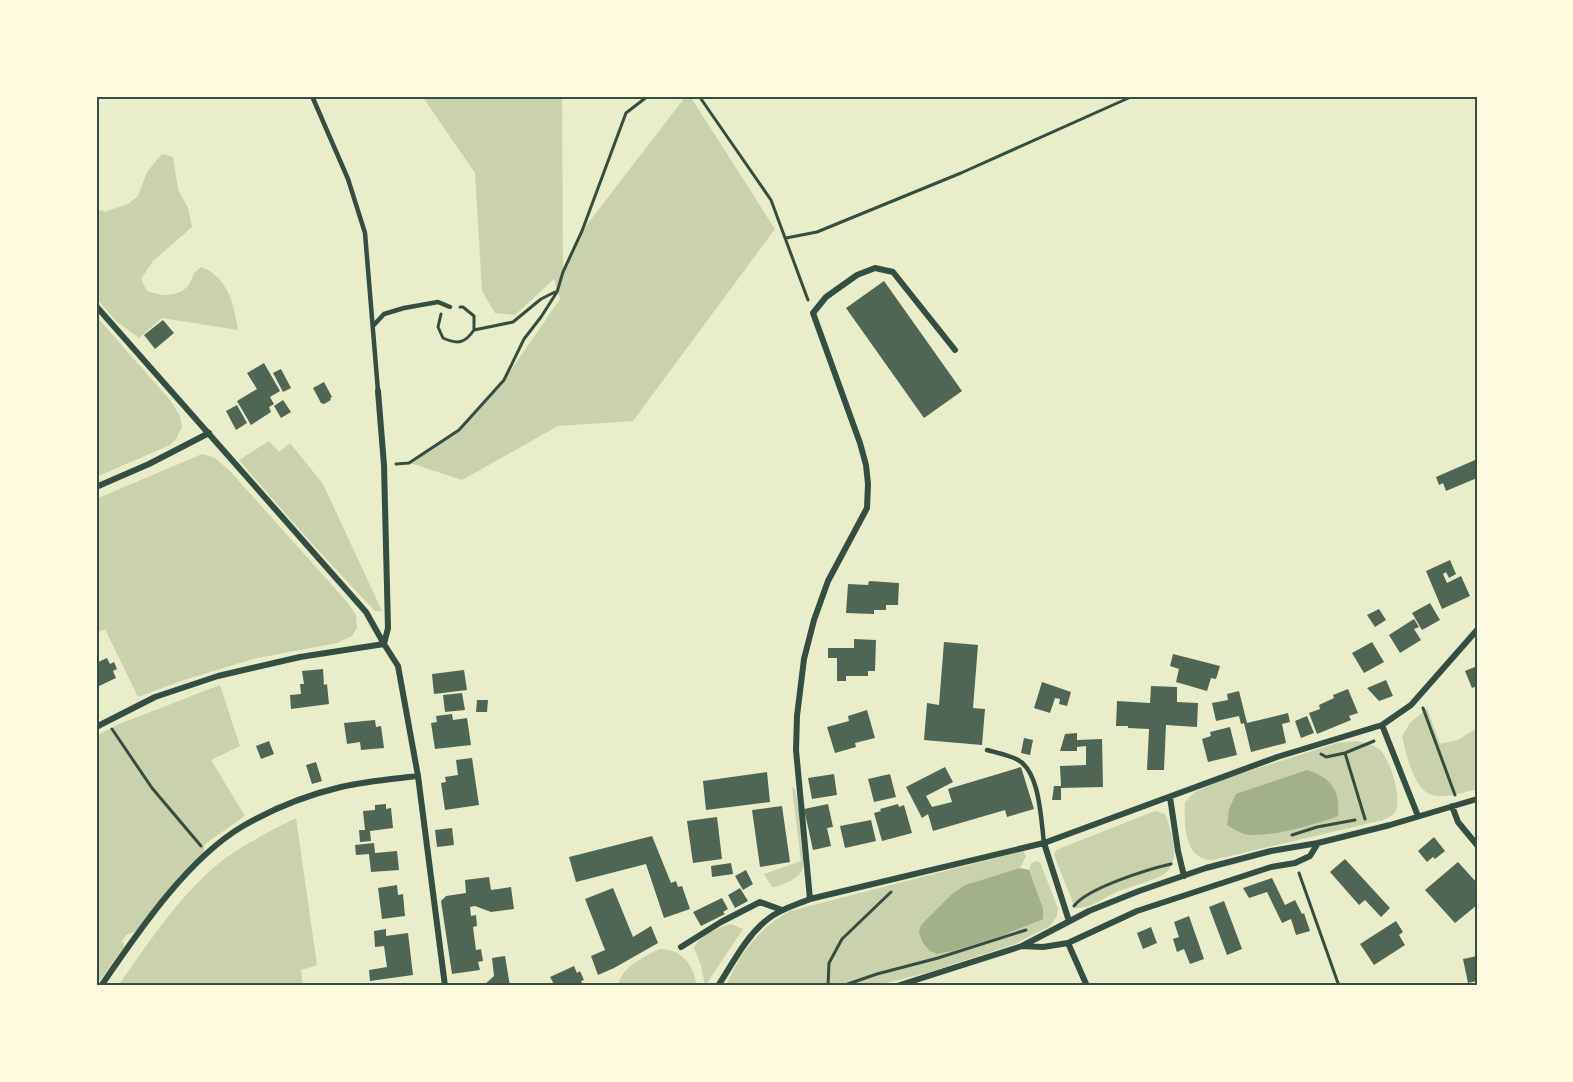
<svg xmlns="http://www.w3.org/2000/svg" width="1573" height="1082" viewBox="0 0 1573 1082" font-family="'Fira Sans',sans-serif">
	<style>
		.green { fill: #cad2ad }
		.water { fill: #a3b18a }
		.building { fill: #4f6655 }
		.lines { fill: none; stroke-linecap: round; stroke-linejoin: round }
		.path { stroke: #344e41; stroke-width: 3 }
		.service { stroke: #344e41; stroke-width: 4.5 }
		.minor { stroke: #344e41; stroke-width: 6 }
		.neatline { fill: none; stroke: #344e41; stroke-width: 2 }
	</style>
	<rect width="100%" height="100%" fill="#e9edc9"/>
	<path class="green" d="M422,96h140l1,174 19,-39 104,-135h4l85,133 -142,192 -75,5 -96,54 -52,-17 49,-33 45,-50 56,-81 -6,-20 -39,36 -20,-2 -13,-22 -7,-118z
		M162,154l11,3 5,32 10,19 4,19 -39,34 -12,18 6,12c14,5 29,7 41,-5 6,-8 2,-11 13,-19 27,10 33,37 37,63l-76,-12 -23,20 -23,-17 -20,-23v-89l9,3 23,-8 10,-8 9,-24z
		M96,316l74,84 10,16 2,11 -6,12 -6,6 -74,32z
		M269,441l10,11 11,-9 33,41 59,127h-7c-47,-49 -92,-99 -136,-151z
		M202,454l13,4 15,13 117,131 9,13 1,13 -5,8 -15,7 -84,16 -69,21 -46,17 -33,-68 -9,4v-134z
		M220,685l20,61 -29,14 34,56 -40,28 -2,10 -23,22 -44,55 -10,4 -4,6 2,3 -1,4 -27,38v-250l23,-12z
		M1427,708l13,36 18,-4 19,-12v61c-13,3 -34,11 -47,5 -17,-6 -24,-42 -28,-58l8,-13z
		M1356,741c8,2 16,2 23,8 11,9 24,50 16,63 -2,3 -8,6 -12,8l-170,40c-29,1 -29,-36 -28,-58l10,-10 29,-13 113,-36z
		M792,787l3,3 2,9c2,14 10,61 5,71 -4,9 -19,15 -28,17h-2l-8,-13 37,-13z
		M1155,811l10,3c7,19 19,52 -6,63 -13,6 -27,9 -40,14 -15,6 -28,18 -44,17l-21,-53 2,-5z
		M296,818l21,147 -16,5 2,16h-185c29,-41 57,-84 95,-118 25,-21 55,-36 83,-50z
		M1023,851l3,5 -6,12 -55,17 -12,8 -16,61 16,-3 47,-15 43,-28 -14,-38 2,-6 4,-3 5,1 18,47 -1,7 -7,10 -35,18 -85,28 -56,14h-148c13,-32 34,-59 64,-75z
		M731,924l12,5 -38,57 -4,-21 -7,-17c5,-12 25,-21 37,-24z
		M659,949c24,0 34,16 38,37h-79c4,-20 25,-28 41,-37z"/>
	<path class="water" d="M1307,770c24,7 34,21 31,46 -21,8 -71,23 -94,18 -5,-2 -12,-6 -17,-9l2,-16 7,-15z
		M1020,868l9,2 14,38v11l-42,17 -48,15 -16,3 -7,-3 -7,-8 -4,-10 2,-8 32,-32 12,-8z"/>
	<path class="building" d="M884,281l78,110 -38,27 -78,-110z
		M163,320l11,13 -19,16 -11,-14z
		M264,363l16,28 -10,6 4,7 -5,3 2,5 -20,13 -14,-24 20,-12 -10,-16z
		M281,369l10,19 -8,4 -10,-19z
		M324,382l8,15 -2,1 1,2 -7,4 -3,-1 -8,-15z
		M283,400l8,12 -10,6 -7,-12z
		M237,405l10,18 -11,7 -10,-19z
		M1475,460l2,18 -31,13 -3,-8 -4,2 -3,-8z
		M1450,560l6,14 -7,4 -3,-6 -3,2 4,9 14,-7 9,20 -28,13 -16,-38z
		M869,581l30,2 -1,22h-12v5h-12v4l-28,-1 2,-29 20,1z
		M1430,603l10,17 -18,10 -10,-17z
		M1379,609l7,11 -11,7 -8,-12z
		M1414,619l5,8 -5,2 7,11 -21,13 -11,-18z
		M854,639l22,1 -1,31h-7v5h-22v5h-9v-23h-9v-10h26z
		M944,642l34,3 -5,63 12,1 -3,36 -58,-5 3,-37 12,2z
		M1372,642l12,20 -20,11 -12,-20z
		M1173,654l47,12 -4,13 -5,-1 -4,13 -31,-9 3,-13 -9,-3z
		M107,658l3,6 4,-2 3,7 -4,2 3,7 -19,9 -1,-24z
		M1477,666v20l-5,2 -7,-17z
		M323,669l1,16 3,-1 2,20 -38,5 -1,-14 11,-1 -1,-10h4l-2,-13z
		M464,670l3,20 -33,4 -2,-20z
		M1386,680l7,16 -14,5 -12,-13z
		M1042,682l29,10 -4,14 -8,-2 1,-5 -5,-1 -5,15 -16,-5z
		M1151,686l26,1v15l21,1 -1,24 -31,-2 -2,45h-17l2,-41 -21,-1v-2h-12l1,-25 33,2z
		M1348,689l10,24 -9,3 2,4 -34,14 -8,-21 11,-4 -1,-4 15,-7 -1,-3z
		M1239,691l8,32 41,-10 2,9 -8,2 4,19 -35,9 -7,-29 -3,1 -2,-8 -23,5 -4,-18 16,-3 -1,-6z
		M462,693l3,17 -20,2 -2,-17z
		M477,700h11l-1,12h-11z
		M867,710l8,28 -20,5 1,4 -21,6 -8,-26 22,-6 -1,-5z
		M452,714l1,6 14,-2 4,27 -36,4 -4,-26 6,-1 -1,-6z
		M1307,716l7,17 -13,5 -6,-17z
		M375,720l1,7 5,-1 3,22 -23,2 -1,-8 -13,2 -3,-21z
		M1230,727l7,28 -29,7 -6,-23 9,-3 -1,-4z
		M1077,733v7l25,-1 1,48 -42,1v12h-9l2,-14h7l-1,-20 26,-1v-19l-9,1v4h-17l5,-17z
		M1024,738l9,2 -3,15 -9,-2z
		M269,741l5,13 -13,5 -5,-13z
		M472,758l7,47 -34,5 -4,-27 5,-1 -1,-5 13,-2 -2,-15z
		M316,762l6,19 -10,3 -6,-19z
		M945,767l8,15 -27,14 6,11 20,-5 -4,-13 73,-22 13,42 -27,8 -2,-7 -72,21 -5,-17 -6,4 -16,-31z
		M767,772l3,30 -64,8 -3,-29z
		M834,774l3,21 -25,4 -4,-21z
		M890,774l6,23 -22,5 -6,-23z
		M386,804v5l5,-1 2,20 -23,3 1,10 -11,1 -1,-12h6l-2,-19 12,-1v-5z
		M828,804l5,23 -6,1 4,18 -18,4 -9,-41z
		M898,804l1,3 5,-2 8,28 -30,8 -8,-28 7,-2 -1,-2z
		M782,806l8,56 -30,5 -8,-57z
		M717,817l5,42 -29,4 -6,-42z
		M871,820l5,21 -31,7 -5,-22z
		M452,828l2,17 -17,2 -2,-17z
		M652,836l19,47 5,-2 2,6 4,-1 8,23 -26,9 -18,-54 -70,18 -7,-25z
		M1434,837l11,14 -10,8 -2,-2 -6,5 -9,-11z
		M374,843l1,10 22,-2 2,19 -28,2 -2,-18 -13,1 -1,-10z
		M1345,859l45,49 -9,9 -16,-17 -6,5 -29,-33z
		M1458,862l19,21v22l-22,18 -30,-33z
		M731,863l2,11 -21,3 -1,-11z
		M746,870l7,14 -10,6 -8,-14z
		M489,877l2,13 20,-3 3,22 -23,3 -16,-6 -5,1 1,9 5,-1 1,11 -4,1 3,23 5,-1 2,12 -5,1 2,8 -28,4 -11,-73 5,-5 20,-3 -1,-13z
		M1272,878l13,27 10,-5 7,14 2,-1 6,18 -14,4 -5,-16 -9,4 -15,-31 -18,6 -6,-10z
		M397,885l1,10 5,-1 2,22 -23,3 -4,-31z
		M613,888l20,49 18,-11 7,17 -44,25 -16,7 -7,-19 14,-6 -20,-51z
		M740,888l8,13 -13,7 -7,-13z
		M722,898l6,11 -5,3 2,2 -24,12 -8,-14z
		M1224,901l18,48 -15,6 -18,-48z
		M1189,916l15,43 -14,5 -6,-15 -7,3 -4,-13 6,-2 -5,-15z
		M1396,921l7,11 -4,3 6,10 -31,20 -14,-21z
		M1151,927l6,16 -14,6 -6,-16z
		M386,929v7l22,-3 5,42 -43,6 -1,-11 18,-3 -3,-21 -9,1 -1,-16z
		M505,956l5,30h-27l11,-10 -2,-18z
		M1477,956v25l-9,2 -5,-24z
		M574,966l3,7 3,-2 4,9 -3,1 2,5h-28l-5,-9z"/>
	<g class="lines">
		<path class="path" d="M699,96l72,104 37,100
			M786,238l31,-6 144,-59 172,-77
			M460,307h3l11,9v14
			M441,314l-3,13 5,11c15,7 22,5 31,-8l39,-8 28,-23 14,-7
			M396,464l13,-1 50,-33 45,-50 20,-41 17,-22 16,-25 6,-20 19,-41 44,-118 22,-17
			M1423,708l32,87
			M112,729l40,59 49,58
			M1345,753l20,66
			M1321,754l5,3 19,-4 29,-12
			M1292,835l25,-8 38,-7
			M1299,873l40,113
			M1074,906c13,-18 75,-37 97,-42
			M828,986l1,-23 13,-24 49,-47
			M842,986l35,-12 61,-16 88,-28"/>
		<path class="service" d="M312,96l36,83 17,54 13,158
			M373,326l11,-12 20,-6 34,-6 12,5
			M987,750c10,3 22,5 31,10 22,12 23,60 26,83"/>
		<path class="minor" d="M96,306l270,306 18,32 4,-16 -4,-163 -6,-74
			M96,487l53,-23 60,-31
			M1382,725l36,91
			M96,727l59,-30 63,-21 82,-19 84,-13 14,22 20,110 27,210
			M1170,797l8,54 6,25
			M1452,806l6,16 19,23
			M1044,843l25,78
			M810,899l-14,-149 1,-34 7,-57 10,-39 14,-39 39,-73 1,-24 -2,-19 -6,-22 -47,-130 13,-16 31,-22 18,-7 18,4 62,78
			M1068,943l19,43
			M1022,946l21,1 25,-4 69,-32 134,-44 24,-4 15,-7 8,-13
			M681,947l40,-25 39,-20 22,8
			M101,986c37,-54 86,-127 142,-160 31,-18 64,-31 98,-39 25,-6 52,-8 77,-11
			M718,986c15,-23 28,-50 50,-67 12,-10 28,-14 42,-20l234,-56 233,-86 105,-32 29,-20 66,-75
			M897,986l125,-40 67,-35 50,-20 67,-23 65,-17 47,-8 72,-18 87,-26"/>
	</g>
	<rect width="1573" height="1082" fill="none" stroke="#fefae0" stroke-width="195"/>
	<rect x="98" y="98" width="1378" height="886" class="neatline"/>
</svg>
